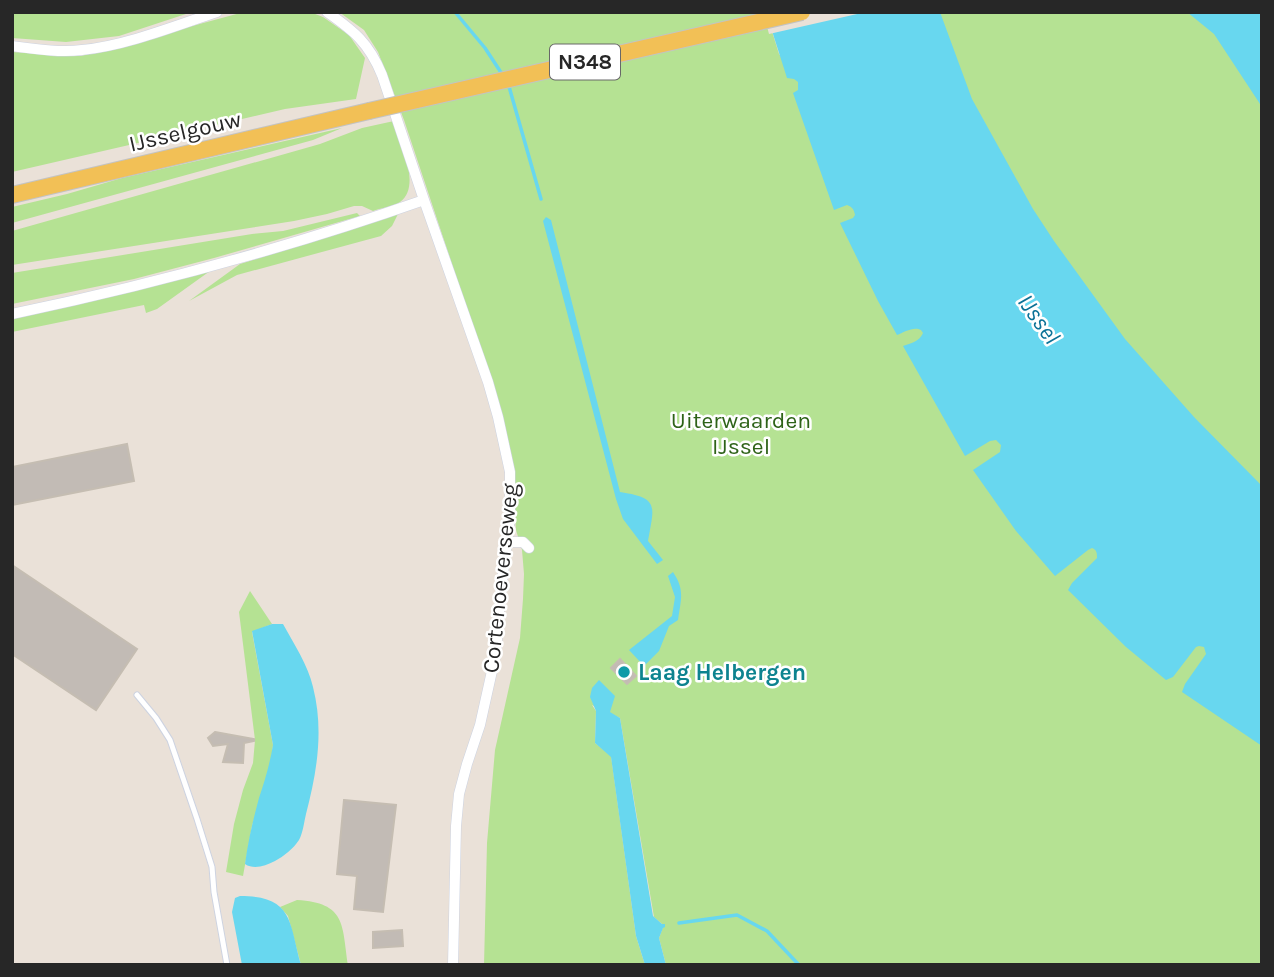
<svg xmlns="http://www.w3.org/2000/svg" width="1274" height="977" viewBox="0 0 1274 977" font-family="Karla,sans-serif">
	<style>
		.green { fill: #b5e293 }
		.water { fill: #68d7ef }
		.pier { fill: #eae1d8 }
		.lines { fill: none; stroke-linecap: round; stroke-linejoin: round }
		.stream { stroke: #68d7ef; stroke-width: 3.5 }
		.building { fill: #c2bbb5; stroke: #c5bdb2; stroke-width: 2 }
		.lane-casing { stroke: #cdd3e1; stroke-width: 7 }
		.street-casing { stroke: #cdd3e1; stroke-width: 11 }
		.primary-casing { stroke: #c3c3c3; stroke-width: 18 }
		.lane { stroke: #fff; stroke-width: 5 }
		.street { stroke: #fff; stroke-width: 10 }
		.primary { stroke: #f2c056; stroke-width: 16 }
		.primary-bridge-casing { stroke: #c3c3c3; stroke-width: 18; stroke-linecap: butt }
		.primary-bridge { stroke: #f2c056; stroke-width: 16 }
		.culture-dot { fill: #0f9aa8; stroke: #fff; stroke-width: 2.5 }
		.labels { text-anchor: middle; stroke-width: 5; stroke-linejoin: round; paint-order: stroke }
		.shield { fill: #fff; stroke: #686868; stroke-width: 2 }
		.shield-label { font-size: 21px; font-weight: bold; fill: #272727 }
		.street-label { font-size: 23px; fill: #272727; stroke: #fff }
		.park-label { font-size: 23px; fill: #2e6318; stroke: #fff }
		.culture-label { font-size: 23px; font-weight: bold; fill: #0d838f; stroke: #fff; text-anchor: start }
		.water-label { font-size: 24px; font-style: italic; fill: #0b7297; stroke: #fff }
	</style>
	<rect width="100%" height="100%" fill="#eae1d8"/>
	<path class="green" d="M12,12h180l-73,24 -53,6 -54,-4z
		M244,12h66l13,5 26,18 16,23 -9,41 -71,10 -273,63v-120l69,4z
		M339,12h427l13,42 483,635v276h-596l-7,-27 4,-11h2v-3h-3l-8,-7 -34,-199 -28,-13 4,6 -1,32 16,13 25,180 9,29h-161l3,-122 8,-93 25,-112 3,-39 1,-25 -2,-24 -6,-20 -3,-54 -54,-191 -55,-165 -26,-68 -14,-22z
		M939,12h323v478l-10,-8 -129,-141 -73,-97 -79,-145z
		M394,121c6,19 28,66 6,81 -7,5 -20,6 -27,9l-11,-5h-8l-27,8 -33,7 -282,44v-34l308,-87 42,-16z
		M342,128l-29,12 -301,83v-16l55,-13 55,-16z
		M357,213l3,3 -146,42 -80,21 -122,25v-31l240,-39 31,-3z
		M398,214l-6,12 -11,10 -144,39 -48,26 51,-37z
		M210,271l-53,38 -11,4 -2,-8 -132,27v-16z
		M250,591l22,33 -20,8 21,113 -2,18 -19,63 -9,50 -17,-4 8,-48 9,-34 10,-27 2,-23 -16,-128z
		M297,900c49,3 45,24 51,65h-47l-13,-49 -8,-9z"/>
	<path class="water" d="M766,12h174l32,87 61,110 21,32 71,98 69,78 68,69v260l-80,-54 3,-8 21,-30 -2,-7 -5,-1 -3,1 -23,30 -7,3 -40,-33 -58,-57 4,-7 25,-25c0,-5 0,-8 -5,-10l-4,2 -33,26 -39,-45 -43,-61 27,-18 1,-7 -5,-5 -6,1 -25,15 -62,-110c8,-3 16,-4 20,-13l-2,-3c-7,-4 -17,2 -24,5l-19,-34 -38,-78 13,-5 2,-3c-1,-6 -3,-8 -8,-10l-13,5 -41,-117 5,-3v-8l-4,-3 -7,-1z
		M1187,12h75v95l-48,-73z
		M546,217l5,3 69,272c40,6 34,14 28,49l15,19 -6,4 -34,-45 -7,-20 -73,-278z
		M673,572c12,18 8,27 5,48l-9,6 -10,25 -15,15 -15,-16 43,-34 3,-19 -7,-21z
		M272,624h11c11,20 25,41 30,63 11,43 4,85 -7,127 -2,8 -3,19 -7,26 -6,9 -15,16 -24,21 -10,5 -21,9 -30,3 3,-23 8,-44 14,-66 6,-18 11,-35 14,-53l-21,-114z
		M599,680l16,16 -5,16 10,6 33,198 9,8h3v3l-2,1 -4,10 7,27h-21l-9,-29 -25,-179 -16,-14 1,-32 -6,-14 2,-9z
		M240,896c54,0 49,27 61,69h-59l-10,-53 3,-14z"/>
	<path class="pier" d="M763,12h103l-97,22z"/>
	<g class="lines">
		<path class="stream" d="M455,12l30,36 17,26
			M508,83l33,116
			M679,923l58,-8 30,16 32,34"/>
	</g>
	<path class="building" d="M127,444l7,37 -122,24v-38z
		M12,565l125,84 -41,61 -84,-56z
		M620,659l16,17 -9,8 -16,-16z
		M215,732l39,7v2l-10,2 -1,20 -20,-1 5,-18 -15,2 -5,-8z
		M344,800l52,5 -13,107 -29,-3 3,-33 -20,-2z
		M402,930l1,16 -30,2v-16z"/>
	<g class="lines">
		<defs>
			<path id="lane" d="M137,695l19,23 14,22 27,79 15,48 2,25 13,73"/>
			<path id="street" d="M327,12c27,19 42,31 55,63l42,125 64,182 10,35 12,55v45l-10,81 -4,55 -16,72 -13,39 -8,30 -3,32 -3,139
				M12,46c23,3 48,7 70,4 43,-4 93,-24 135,-38
				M12,314c139,-29 278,-67 412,-114
				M508,542h15l6,6"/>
			<path id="primary" d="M12,195l357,-84"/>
		</defs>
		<use href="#lane" class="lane-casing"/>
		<use href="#street" class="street-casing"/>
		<use href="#primary" class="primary-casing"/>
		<use href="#lane" class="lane"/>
		<use href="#street" class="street"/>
		<use href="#primary" class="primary"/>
		<defs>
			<path id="primary-bridge" d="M369,111l433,-99"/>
		</defs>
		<use href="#primary-bridge" class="primary-bridge-casing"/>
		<use href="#primary-bridge" class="primary-bridge"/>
	</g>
	<circle class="culture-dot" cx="624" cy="672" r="7"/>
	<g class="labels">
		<rect class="shield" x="550" y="44.5" width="70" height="35" rx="5"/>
		<g class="shield-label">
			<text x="585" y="69">N348</text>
		</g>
		<g class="street-label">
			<text transform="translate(185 131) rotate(-13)" y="8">IJsselgouw</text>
			<text transform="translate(500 578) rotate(-84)" y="8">Cortenoeverseweg</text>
		</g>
		<g class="park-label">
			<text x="741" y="428">Uiterwaarden<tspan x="741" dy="26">IJssel</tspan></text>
		</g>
		<g class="culture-label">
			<text x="638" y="680">Laag Helbergen</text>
		</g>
		<g class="water-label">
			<text transform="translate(1039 319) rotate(55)" y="8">IJssel</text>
		</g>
	</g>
	<rect width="1274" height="977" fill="none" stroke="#272727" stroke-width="28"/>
</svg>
